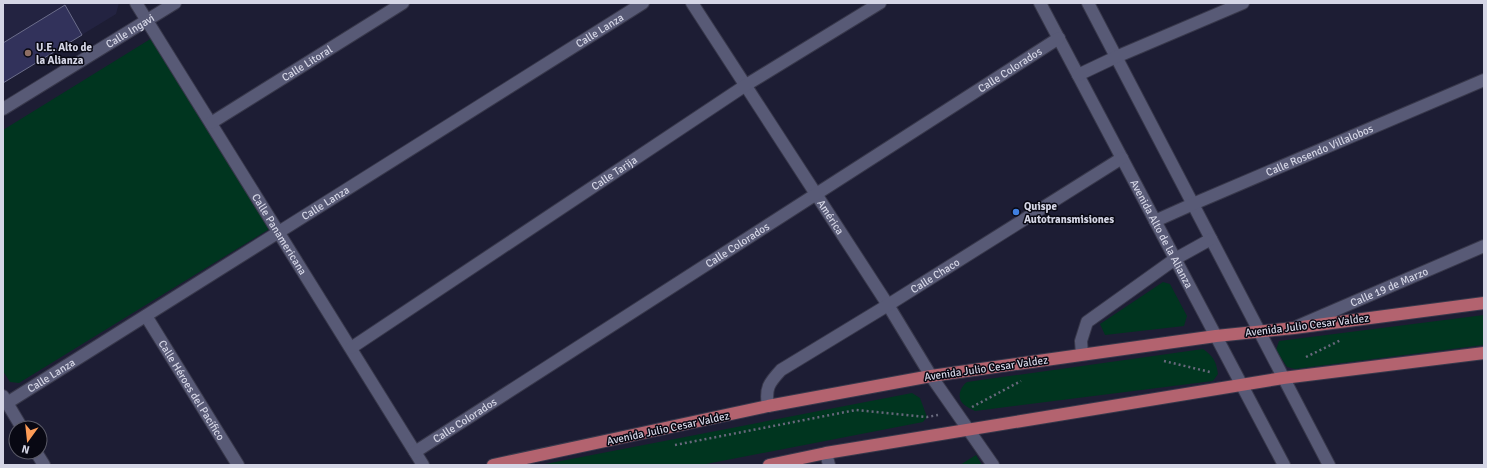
<svg xmlns="http://www.w3.org/2000/svg" width="1487" height="468" viewBox="0 0 1487 468" font-family="Signika,sans-serif">
	<style>
		.built { fill: #232341 }
		.green { fill: #00351f }
		.building { fill: #32325b; stroke: #6b6d8a }
		.lines { fill: none; stroke-linecap: round; stroke-linejoin: round }
		.minor-casing { stroke: #38384b; stroke-width: 14 }
		.major-casing { stroke: #38384b; stroke-width: 14 }
		.path { stroke: #67687c; stroke-width: 2.5; stroke-dasharray: 2 3; stroke-linecap: butt }
		.minor { stroke: #585a76; stroke-width: 12 }
		.major { stroke: #b3636f; stroke-width: 12 }
		.education-dot { fill: #8d6e63; stroke: #080813; stroke-width: 1.5 }
		.shop-dot { fill: #3f7fe0; stroke: #080813; stroke-width: 1.5 }
		.labels { text-anchor: middle; stroke-width: 3; stroke-linejoin: round; paint-order: stroke }
		.street-label { font-size: 11px; fill: #d4d5e5; stroke: #080813 }
		.poi-label { font-size: 11px; font-weight: bold; fill: #d4d5e5; stroke: #080813; text-anchor: start }
	</style>
	<rect width="100%" height="100%" fill="#1d1d34"/>
	<path class="built" d="M3,3h116l-3,11 -113,69z"/>
	<path class="green" d="M152,38l119,190 -252,155 -9,-1 -7,-11v-241z
		M1163,282l7,2 17,32 -3,10 -79,9 -5,-11z
		M1484,315v30l-189,24 -8,-2 -11,-17 3,-9z
		M1203,349c11,8 13,12 15,25l-5,7 -238,30c-3,-2 -7,-3 -9,-5 -10,-6 -7,-18 1,-24z
		M912,393l8,5 7,19 -4,5 -222,43h-161z
		M976,455l6,10h-22z"/>
	<path class="building" d="M65,5l17,30 -79,48v-40z"/>
	<g class="lines">
		<defs>
			<g id="minor">
				<path id="s1" d="M136,3l287,462"/>
				<path id="s2" d="M692,3l196,302 43,71 62,89"/>
				<path id="s3" d="M1040,3l244,462"/>
				<path d="M1088,3l241,462"/>
				<path d="M1078,75l38,-18 127,-54"/>
				<path id="s4" d="M3,109l172,-106"/>
				<path id="s5" d="M211,123l192,-120"/>
				<path id="s6" d="M1155,221l38,-17 291,-124"/>
				<path id="s7" d="M146,316l92,149"/>
				<path id="s8" d="M1298,326l186,-80"/>
				<path id="s9" d="M351,348l395,-263 134,-82"/>
				<path d="M1082,354l-1,-13 6,-19 88,-63 36,-20"/>
				<path d="M3,396l19,32"/>
				<path id="s10" d="M7,403l636,-400"/>
				<path id="s11" d="M768,406c-3,-18 1,-23 13,-36l107,-65 234,-147"/>
				<path d="M36,452l8,13"/>
				<path id="s12" d="M415,452l644,-414"/>
				<path d="M826,453l3,12"/>
			</g>
			<path id="major" d="M493,465l275,-59 163,-30 285,-40 78,-8 190,-25
				M769,465l57,-12 457,-75 201,-25"/>
		</defs>
		<use href="#minor" class="minor-casing"/>
		<use href="#major" class="major-casing"/>
		<path class="path" d="M1306,357l35,-17
			M1164,361l46,11
			M972,407l49,-26
			M675,445l181,-35 71,7 11,-2"/>
		<use href="#minor" class="minor"/>
		<use href="#major" class="major"/>
	</g>
	<circle class="education-dot" cx="28" cy="53" r="4"/>
	<circle class="shop-dot" cx="1016" cy="212" r="4"/>
	<g class="labels">
		<g class="street-label">
			<text dy="4" stroke="none"><textPath href="#s10" startOffset="700">Calle Lanza</textPath></text>
			<text dy="4" stroke="none"><textPath href="#s4" startOffset="149">Calle Ingavi</textPath></text>
			<text dy="4" stroke="none"><textPath href="#s5" startOffset="113">Calle Litoral</textPath></text>
			<text dy="4" stroke="none"><textPath href="#s12" startOffset="707">Calle Colorados</textPath></text>
			<text dy="4" stroke="none"><textPath href="#s6" startOffset="179">Calle Rosendo Villalobos</textPath></text>
			<text dy="4" stroke="none"><textPath href="#s9" startOffset="316">Calle Tarija</textPath></text>
			<text dy="4" stroke="none"><textPath href="#s10" startOffset="376">Calle Lanza</textPath></text>
			<text dy="4" stroke="none"><textPath href="#s2" startOffset="255">América</textPath></text>
			<text dy="4" stroke="none"><textPath href="#s1" startOffset="272">Calle Panamericana</textPath></text>
			<text dy="4" stroke="none"><textPath href="#s3" startOffset="261">Avenida Alto de la Alianza</textPath></text>
			<text dy="4" stroke="none"><textPath href="#s12" startOffset="383">Calle Colorados</textPath></text>
			<text dy="4" stroke="none"><textPath href="#s11" startOffset="221">Calle Chaco</textPath></text>
			<text dy="4" stroke="none"><textPath href="#s8" startOffset="99">Calle 19 de Marzo</textPath></text>
			<text transform="translate(1307 325) rotate(-7)" y="4">Avenida Julio Cesar Valdez</text>
			<text transform="translate(986 368) rotate(-8)" y="4">Avenida Julio Cesar Valdez</text>
			<text dy="4" stroke="none"><textPath href="#s10" startOffset="52">Calle Lanza</textPath></text>
			<text dy="4" stroke="none"><textPath href="#s7" startOffset="87">Calle Héroes del Pacífico</textPath></text>
			<text dy="4" stroke="none"><textPath href="#s12" startOffset="59">Calle Colorados</textPath></text>
			<text transform="translate(668 428) rotate(-12)" y="4">Avenida Julio Cesar Valdez</text>
		</g>
		<g class="poi-label">
			<text x="36" y="51">U.E. Alto de<tspan x="36" dy="13">la Alianza</tspan></text>
			<text x="1024" y="210">Quispe<tspan x="1024" dy="13">Autotransmisiones</tspan></text>
		</g>
	</g>
	<rect width="1487" height="468" fill="none" stroke="#d4d5e5" stroke-width="8"/>
	<g transform="translate(28 440) rotate(195)"><circle r="19" fill="#080813" stroke="#5a5a67"/>
	<path d="M0-3L7 15L0 10L-7 15Z" fill="#fe9c57"/>
	<text y="-6" font-size="11" font-weight="bold" text-anchor="middle" fill="#d4d5e5">N</text>
	</g>
</svg>
